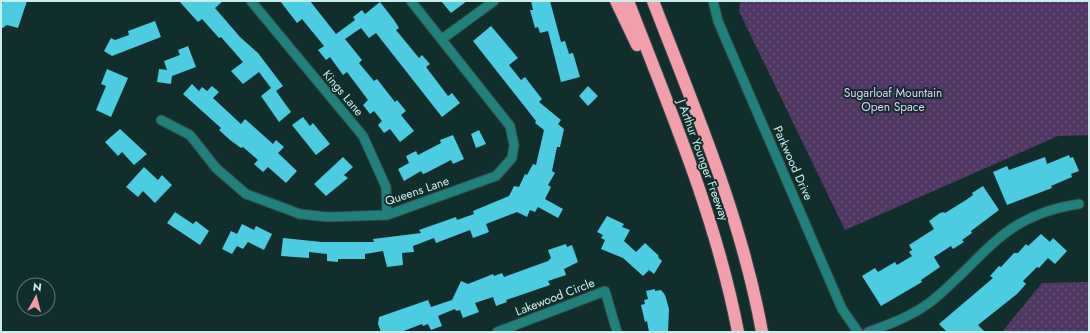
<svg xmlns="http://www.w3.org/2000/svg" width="1090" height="333" viewBox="0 0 1090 333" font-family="Jost,sans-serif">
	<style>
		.park { fill: url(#park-dots) }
		.building { fill: #4bcce1 }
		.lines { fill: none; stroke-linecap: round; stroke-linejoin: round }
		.minor-casing { stroke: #304a49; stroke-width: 11 }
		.motorway-casing { stroke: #304a49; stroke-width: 14 }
		.minor { stroke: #21807c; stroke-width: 9 }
		.motorway { stroke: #f39fab; stroke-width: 12 }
		.labels { text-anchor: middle; stroke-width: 4; stroke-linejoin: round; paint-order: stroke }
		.street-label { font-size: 12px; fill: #c7f0ed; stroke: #122e2c }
		.park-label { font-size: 12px; fill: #e0cbf1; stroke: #122e2c }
	</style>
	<defs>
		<pattern id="park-dots" width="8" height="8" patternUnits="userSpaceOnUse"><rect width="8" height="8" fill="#513763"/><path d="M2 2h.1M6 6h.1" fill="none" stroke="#69547a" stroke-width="1.8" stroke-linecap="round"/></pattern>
	</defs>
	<rect width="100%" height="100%" fill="#122e2c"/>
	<path class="park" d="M740,1h349v134l-31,1 -213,94 -106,-219z
		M1089,282v50h-87l40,-49z"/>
	<path class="building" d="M3,1h24l-9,27 -11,-3 -6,4v-22z
		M179,1h44l-8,7 25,29 18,16 25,33 -7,5 15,21 -12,10 -18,-26 10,-8 -12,-16 -16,12 -12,-13 12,-9 -22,-25 -2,1 -17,-19 -4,3z
		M280,1h30l26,33 19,-14 -2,-3 9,-7 3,4 15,-12 14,18 5,8 -3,2 23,28 3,-3 8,9 -4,3 22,29 4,-3 8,10 -18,14 -66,-84 -7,5 -8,-10 -16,11 17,21 -3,3 15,18 3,-2 18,23 2,-2 9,11 -5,4 13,16 -14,11 -10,-13 -6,4 -6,-8 4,-4 -8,-10 -4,3 -7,-9 5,-5 -21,-28 -4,3 -13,-18 -4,3 -8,-10 6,-4 -22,-27 -5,4z
		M441,1h26l-16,12z
		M531,1h19l11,41 4,-1 4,13 4,-1 7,24 -19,5 -13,-51 -8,2 -2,-6 -3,1 -5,-18h3z
		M155,21l6,16 -49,19 -8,-5 7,-13 4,2 14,-5 -1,-4z
		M491,26l27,32 -9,7 12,15 4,-3 17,22 -3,3 22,18 -3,4 6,5 -4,18h-3l-5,24 3,2 -7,12 3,2 -6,12 18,10 -5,9 -20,-11 -3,5 -5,-2 -3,7 -10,-5 -31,12 3,8 -16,6 -3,-8 -34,13 -2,-5 -21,8 1,6 -12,1 1,12 -16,2 -4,-16 -18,3v5h-27v3l-11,-1v-7l-18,-2v6l-28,-2 2,-18 39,4h52l-1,-3 48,-6 -2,-3 37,-13 1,3 17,-6 -1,-3 36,-15 5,-10 5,1 6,-13 2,1 6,-11 3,1 8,-35 -9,-7 1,-2 -63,-80z
		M188,46l8,21 -24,9 -1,8 -14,-2 2,-13 8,1 -3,-9 16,-6 -2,-5z
		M107,69l21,9 -17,39 -15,-7 10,-24 -5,-2z
		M192,84l7,7 3,-4 5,4 5,-5 7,6 -6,6 28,26 4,-5 28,25 3,-4 8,7 -6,6 19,18 -11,12 -18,-16 -5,5 -9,-8 4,-4 -15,-13 -2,1 -11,-8 -11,-10 2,-2 -38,-34z
		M588,86l10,10 -10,10 -9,-10z
		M303,117l7,9 3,-3 17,21 -14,11 -24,-30z
		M120,129l27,25 -13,11 -12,-13 -4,4 -13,-14z
		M479,130l7,14 -10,4 -5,-14z
		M453,135l11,24 -11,5 -2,-4 -25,13 -3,1 -2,-3 -17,10 -6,-12 11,-6 -3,-7 10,-5 2,4 23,-12 -1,-3z
		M1069,155l1,3 3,-1 6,14 -8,3 1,3 -21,9 1,2 -45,17 -14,-33 14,-6 2,4 36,-13 2,7z
		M343,157l10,10 -9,8 4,3 -22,18 -12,-12z
		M144,167l14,13 4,-5 10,10 -17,18 -12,-12 -5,6 -12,-10z
		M983,186l16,24 -28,21 1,2 -10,7 2,2 -11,7 -2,-3 -17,11 6,10 -19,13 1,2 -41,24 -19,-30 13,-8 3,4 17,-10 2,3 15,-9 -3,-4 3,-2 -3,-5 25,-16 -5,-8 11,-8 4,-1 1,1 21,-13 7,-5 -1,-2z
		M175,212l18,12 3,-3 13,10 -9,14 -33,-22z
		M607,216l17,8 -2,3 8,3 -6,11 12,11 9,-9 14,13 -1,1 4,4 -8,13 -5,-4 -6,6 -20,-18 -22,-9 4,-9 -4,-2 2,-3 -6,-3z
		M242,224l12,6 2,-4 16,8 -8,16 -16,-8 -5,7 -6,-3 -5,8 -10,-5 9,-18 6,3z
		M1041,234l9,8 3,-4 14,13 -12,13 -7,-6 -9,10 -2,-1 -14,14 3,3 -9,10 -39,31 7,7h-38l-8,-8 54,-46 -3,-2 9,-10 2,1 13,-14h4l8,-9 2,2z
		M566,244l1,3 5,-2 6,17 -14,7 2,6 -18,6 2,4 -38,13 -6,2 1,2 -11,4 -3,-9 -18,6 4,9 -16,6 -3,-8 -4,1 -1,-2 -10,4 -7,3 4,10 -11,4 -3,-6 -5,2 -1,-2 -21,8h-20l-3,-8 1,-7 49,-17 3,7 21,-7 9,-19 7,3 25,-10 1,2 8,-3 2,4 44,-16 3,-3 -3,-8z
		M655,289v2l6,-1 4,5 4,14 -1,23h-19l-2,-11 -2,1 -4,-17 4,-1 -1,-4 4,-1 -2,-8z"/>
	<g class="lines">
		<defs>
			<path id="minor" d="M251,1l112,135 23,51 1,28
				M713,1l5,20 8,19 116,269 16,23
				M442,39l52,-38
				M161,120l29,15 26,33 30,26 54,20 28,3 59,-2 109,-39 16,-18 2,-13 -4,-19 -99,-125
				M497,332l108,-41 12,41
				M868,332c23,-8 46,-17 65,-32 54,-45 70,-85 146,-96"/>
			<path id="motorway" d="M616,1l21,44
				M628,1c42,109 88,216 110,331
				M653,1c42,109 88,215 109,331"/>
		</defs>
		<use href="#minor" class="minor-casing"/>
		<use href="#motorway" class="motorway-casing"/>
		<use href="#minor" class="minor"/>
		<use href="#motorway" class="motorway"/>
	</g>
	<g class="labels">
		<g class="street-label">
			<text transform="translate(343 93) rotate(50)" y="4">Kings Lane</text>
			<text transform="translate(703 160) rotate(70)" y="4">J Arthur Younger Freeway</text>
			<text transform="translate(793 163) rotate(66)" y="4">Parkwood Drive</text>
			<text transform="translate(417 191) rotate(-19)" y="4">Queens Lane</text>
			<text transform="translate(555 297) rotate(-21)" y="4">Lakewood Circle</text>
		</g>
		<g class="park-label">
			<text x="893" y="97">Sugarloaf Mountain<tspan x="893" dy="14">Open Space</tspan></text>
		</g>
	</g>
	<rect width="1090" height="333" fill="none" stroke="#c7f0ed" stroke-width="4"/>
	<g transform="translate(36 297) rotate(7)"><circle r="19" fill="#122e2c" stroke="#5a7c79"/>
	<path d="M0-3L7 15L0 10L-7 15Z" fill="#f39aa7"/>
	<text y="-6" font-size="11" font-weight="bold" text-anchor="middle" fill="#c7f0ed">N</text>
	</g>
</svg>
